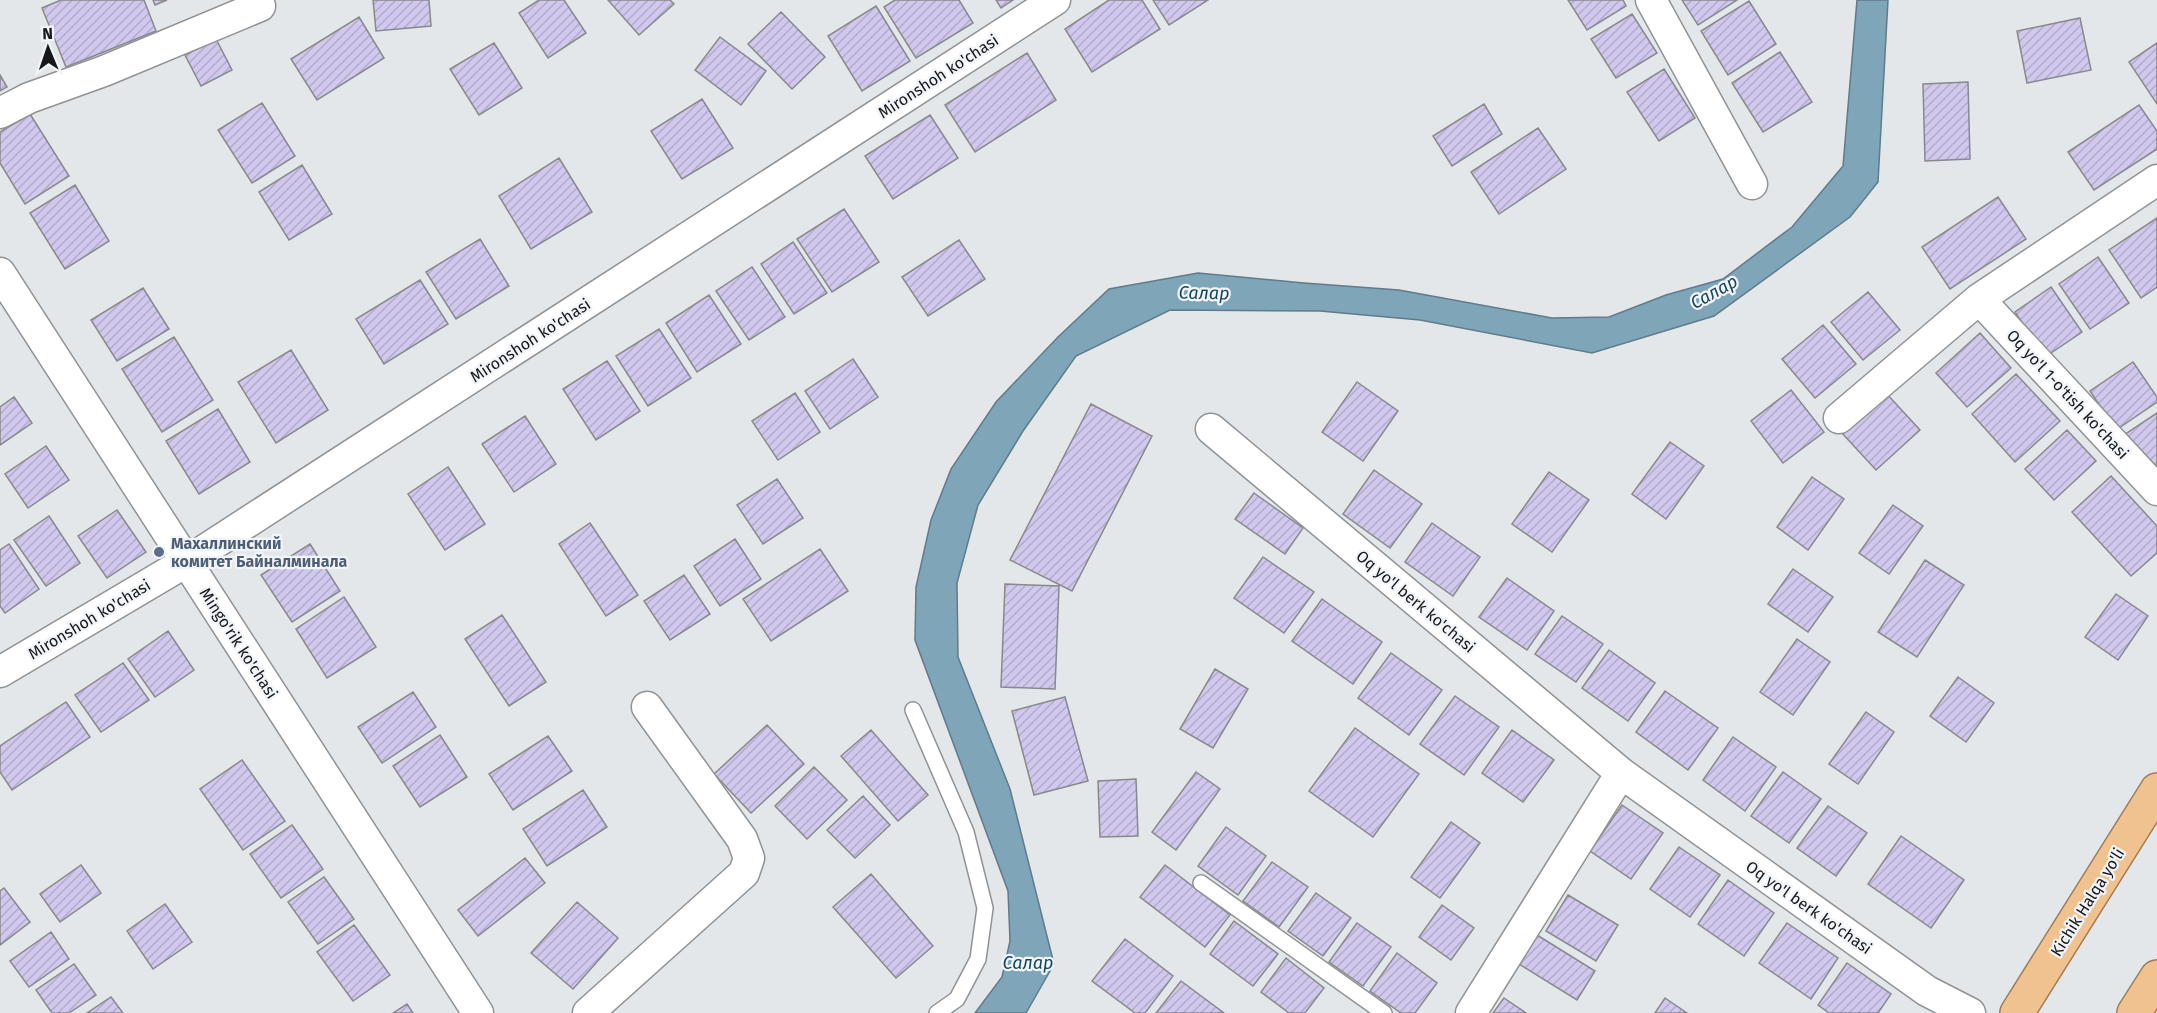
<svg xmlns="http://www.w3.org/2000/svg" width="2157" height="1013" viewBox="0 0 2157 1013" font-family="'Fira Sans',sans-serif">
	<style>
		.water { fill: #7fa5b9; stroke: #607b89; stroke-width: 1.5 }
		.building { fill: url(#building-hatch); stroke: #89888c; stroke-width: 1.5 }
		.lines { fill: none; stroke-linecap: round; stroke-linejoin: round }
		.service-casing { stroke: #909396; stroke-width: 18 }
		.minor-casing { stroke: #909396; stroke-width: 33 }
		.trunk-casing { stroke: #a27c55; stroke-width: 36 }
		.service { stroke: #fff; stroke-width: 15 }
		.minor { stroke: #fff; stroke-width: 30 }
		.trunk { stroke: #f0c290; stroke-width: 33 }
		.service-dot { fill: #5c6f8a; stroke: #f1f4f8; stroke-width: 2 }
		.labels { text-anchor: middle; stroke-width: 4.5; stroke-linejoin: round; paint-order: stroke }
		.street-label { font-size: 16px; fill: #171819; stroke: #f1f4f8 }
		.service-label { font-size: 16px; font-weight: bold; fill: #4e5e75; stroke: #f1f4f8; text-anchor: start }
		.water-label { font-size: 18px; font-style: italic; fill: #14465d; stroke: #f1f4f8 }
	</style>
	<defs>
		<pattern id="building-hatch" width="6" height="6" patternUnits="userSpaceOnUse" patternTransform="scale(1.5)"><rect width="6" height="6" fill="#d0c8ed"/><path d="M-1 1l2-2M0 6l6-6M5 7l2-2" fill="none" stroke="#b2abcb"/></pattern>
	</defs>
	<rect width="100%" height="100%" fill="#e4e7ea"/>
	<path class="water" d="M1857,0h31l-10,182 -28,35 -136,99 -122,37 -172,-33 -100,-9 -150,-1 -94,46 -53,75 -45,74 -21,78 1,74 52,132 44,175 -28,49h-51l27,-36 8,-36 -2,-50 -93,-251 1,-53 15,-67 20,-51 45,-67 62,-65 51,-48 89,-16 106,10 95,7 153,28 57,-1 57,-22 57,-16 69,-52 51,-61z"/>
	<path class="building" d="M61,0h83l12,31 -90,36 -24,-59z
		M153,0h14l-12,5z
		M373,0h56l2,26 -55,5z
		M539,0h25l22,33 -38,25 -29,-45z
		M608,0h62l4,4 -35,31z
		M895,0h64l14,23 -57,35 -32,-51z
		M996,0h17l-12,8z
		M1109,0h33l18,29 -68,43 -27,-43z
		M1153,0h55l-39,25z
		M1568,0h55l3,6 -39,24z
		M1682,0h55l-39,25z
		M1749,1l27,43 -48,31 -27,-44z
		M876,6l34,55 -48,30 -34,-55z
		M781,12l44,45 -33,32 -44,-45z
		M1632,14l25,39 -41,25 -25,-39z
		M359,17l25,41 -67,42 -26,-41z
		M2080,18l11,52 -64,13 -10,-52z
		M720,37l46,34 -25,34 -46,-35z
		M216,39l16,31 -31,16 -16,-31z
		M494,43l28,45 -43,27 -29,-46z
		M2157,43v61l-28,-42z
		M1780,52l32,50 -49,30 -31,-49z
		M1027,53l29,47 -81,52 -30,-47z
		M1664,69l31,49 -36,23 -32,-49z
		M0,75l7,12 -7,4z
		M1968,82l2,77 -45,2 -2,-77z
		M702,99l31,49 -51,31 -31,-48z
		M262,103l33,53 -43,27 -34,-53z
		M1484,104l18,30 -50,32 -19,-30z
		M2139,105l18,26v18l-63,41 -26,-38z
		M30,114l39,62 -44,28 -25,-41v-31z
		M930,115l28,43 -65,41 -28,-43z
		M1538,128l28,41 -67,45 -28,-42z
		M559,158l33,54 -61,37 -32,-53z
		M302,165l30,49 -43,26 -30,-48z
		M75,185l34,56 -44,28 -35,-56z
		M1998,197l28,42 -76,50 -28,-42z
		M844,209l35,53 -47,30 -35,-53z
		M2157,218v69l-16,11 -32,-48z
		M480,239l29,47 -53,33 -30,-47z
		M959,240l26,39 -57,37 -26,-39z
		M793,242l34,51 -33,21 -33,-50z
		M2098,257l31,46 -39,26 -31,-45z
		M752,267l33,50 -36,23 -33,-49z
		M420,280l28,44 -64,40 -28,-45z
		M2051,287l31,45 -37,25 -30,-45z
		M143,288l26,41 -52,32 -26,-41z
		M1868,292l32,38 -37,30 -32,-38z
		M709,295l32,49 -44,28 -31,-49z
		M1823,325l33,39 -41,34 -33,-39z
		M659,329l32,49 -43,28 -32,-50z
		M1980,333l31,35 -44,39 -31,-34z
		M174,337l39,63 -51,32 -40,-63z
		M291,350l37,60 -52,33 -38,-61z
		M853,359l25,38 -48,32 -25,-38z
		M607,361l33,50 -44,29 -33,-51z
		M2133,362l24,35v5l-41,28 -26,-39z
		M2016,374l44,47 -45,41 -43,-48z
		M1357,382l41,29 -35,50 -41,-29z
		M1791,390l33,42 -41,31 -32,-42z
		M1885,392l35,38 -44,40 -35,-38z
		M795,393l25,39 -42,28 -26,-39z
		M14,397l18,26 -32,22v-38z
		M1091,404l61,32 -80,155 -62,-31z
		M218,409l32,53 -51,32 -33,-53z
		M2157,413v53l-11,7 -25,-36z
		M525,416l31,48 -42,28 -32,-48z
		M2067,430l29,31 -42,39 -29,-31z
		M1670,442l34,24 -38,53 -34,-25z
		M46,446l23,34 -41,28 -23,-34z
		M448,467l37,57 -40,26 -37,-56z
		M1374,470l48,34 -32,44 -47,-34z
		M1549,472l40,28 -37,52 -40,-28z
		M2111,476l46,50v27l-26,23 -59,-64z
		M1812,477l32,22 -36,51 -31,-23z
		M777,479l26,39 -40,26 -26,-39z
		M1254,493l49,35 -18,26 -50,-35z
		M1893,505l30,21 -34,48 -30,-21z
		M117,510l29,42 -39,26 -29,-42z
		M49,516l31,47 -34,23 -32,-46z
		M590,523l48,72 -32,21 -47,-72z
		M1432,523l48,34 -27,39 -48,-34z
		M735,539l26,40 -41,27 -26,-40z
		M9,544l30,45 -34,24 -5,-7v-56z
		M310,544l30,47 -48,31 -31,-47z
		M820,549l28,42 -77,50 -28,-42z
		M1263,557l51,35 -30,41 -50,-35z
		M1925,560l39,25 -47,72 -39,-25z
		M1793,569l40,28 -25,35 -40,-28z
		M684,575l26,39 -40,26 -26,-39z
		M1507,578l47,33 -27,39 -48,-33z
		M1005,584l54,2 -4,103 -54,-2z
		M2116,594l32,22 -30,44 -33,-23z
		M344,597l32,50 -49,31 -31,-49z
		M1322,599l60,43 -29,42 -61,-43z
		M502,615l44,67 -37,24 -44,-67z
		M1562,616l41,28 -27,38 -41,-28z
		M168,631l26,39 -39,27 -27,-38z
		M1797,639l33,23 -37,53 -33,-23z
		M1609,650l46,33 -27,38 -46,-33z
		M1391,653l51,37 -33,45 -51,-37z
		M123,663l26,37 -48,32 -26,-37z
		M1215,669l33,20 -35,59 -33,-19z
		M1958,677l36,26 -28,39 -36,-26z
		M1665,691l53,37 -30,42 -52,-38z
		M413,692l23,35 -54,36 -24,-36z
		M1455,696l44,31 -35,48 -44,-31z
		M1065,697l23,84 -54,14 -22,-84z
		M66,702l24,35 -78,53 -12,-18v-26z
		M1866,712l28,20 -36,52 -29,-20z
		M767,725l37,39 -53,49 -37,-39z
		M1355,728l64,46 -46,63 -64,-46z
		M871,730l57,65 -30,26 -57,-65z
		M1512,730l42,30 -31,42 -41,-29z
		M440,735l27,42 -47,30 -27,-41z
		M548,736l24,35 -59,39 -24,-36z
		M1733,737l43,30 -31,44 -42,-31z
		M242,760l43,61 -42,29 -43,-61z
		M814,767l33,33 -40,39 -32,-33z
		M1196,772l24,17 -44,61 -24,-18z
		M1783,772l38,27 -32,44 -38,-27z
		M1136,779l2,57 -38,1 -2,-56z
		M583,790l24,37 -60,39 -24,-37z
		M863,796l27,29 -35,33 -28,-28z
		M1622,805l41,28 -32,46 -41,-28z
		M1828,806l39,27 -31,43 -39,-28z
		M1451,822l29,21 -40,55 -29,-21z
		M292,825l31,44 -42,29 -31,-44z
		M1226,827l40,29 -28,39 -40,-29z
		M1901,836l63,44 -33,48 -63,-44z
		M1679,847l41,28 -30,42 -40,-28z
		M525,858l20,25 -67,53 -20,-26z
		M1272,862l36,25 -29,40 -36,-26z
		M81,865l20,28 -41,29 -20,-28z
		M1165,865l65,50 -25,32 -65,-50z
		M871,874l62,72 -37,32 -63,-71z
		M324,877l30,42 -36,25 -30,-42z
		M1728,880l46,33 -30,43 -46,-32z
		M4,888l26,34 -30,23v-54z
		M1316,893l35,25 -28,38 -35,-25z
		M1568,895l50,30 -22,36 -50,-30z
		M577,902l41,36 -45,51 -42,-36z
		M165,904l27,38 -39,27 -26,-38z
		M1442,905l32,23 -23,32 -32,-23z
		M1234,921l44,33 -25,32 -43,-32z
		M1357,923l34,24 -28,39 -34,-24z
		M1787,923l51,35 -27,41 -52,-36z
		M354,925l36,50 -37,26 -36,-49z
		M51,932l18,27 -40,28 -19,-26z
		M1537,935l58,36 -18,29 -58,-36z
		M1125,939l48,37 -28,37h-10l-43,-32z
		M1397,953l40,30 -22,30h-14l-31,-22z
		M1286,958l38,30 -19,25h-16l-28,-21z
		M1847,963l44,31 -13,19h-49l-11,-8z
		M74,964l22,31 -27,18h-17l-16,-23z
		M1181,981l43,32h-68z
		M111,997l12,16h-36z
		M1504,998l22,15h-33z
		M1665,998l22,15h-32z
		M407,1004l6,9h-20z"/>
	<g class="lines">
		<defs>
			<path id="service" d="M913,710l53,122 19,76 -7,51 -21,40 -20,14
				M1201,883l183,130"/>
			<path id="minor" d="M1651,0l101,184
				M0,113l29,-15 75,-27 156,-65
				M0,273l478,740
				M1979,299l178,191
				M1839,418l140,-119 178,-119
				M1211,429l410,344 306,218 43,22
				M0,672l186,-110 869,-562
				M588,1013l156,-140 5,-15 -7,-19 -95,-132
				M1471,1013l150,-240"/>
			<path id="trunk" d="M2017,1013l140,-223
				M2134,1013l23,-36"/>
		</defs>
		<use href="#service" class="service-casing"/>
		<use href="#minor" class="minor-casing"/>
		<use href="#trunk" class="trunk-casing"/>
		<use href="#service" class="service"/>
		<use href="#minor" class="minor"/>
		<use href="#trunk" class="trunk"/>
	</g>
	<circle class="service-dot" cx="159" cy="552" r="6"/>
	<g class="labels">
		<g class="street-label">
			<text transform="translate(938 76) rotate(-33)" y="6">Mironshoh ko'chasi</text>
			<text transform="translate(530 340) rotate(-33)" y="6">Mironshoh ko'chasi</text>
			<text transform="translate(2068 394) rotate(47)" y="6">Oq yo'l 1-o'tish ko'chasi</text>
			<text transform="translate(1416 601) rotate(40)" y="6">Oq yo'l berk ko'chasi</text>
			<text transform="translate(89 619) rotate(-31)" y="6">Mironshoh ko'chasi</text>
			<text transform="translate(239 643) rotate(57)" y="6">Mingo'rik ko'chasi</text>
			<text transform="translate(2087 902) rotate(-58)" y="6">Kichik Halqa yo'li</text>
			<text transform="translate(1809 907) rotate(35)" y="6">Oq yo'l berk ko'chasi</text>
		</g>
		<g class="service-label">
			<text x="171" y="549">Махаллинский<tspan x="171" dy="18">комитет Байналминала</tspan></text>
		</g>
		<g class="water-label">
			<text transform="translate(1714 292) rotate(-29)" y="6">Салар</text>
			<text transform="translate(1204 293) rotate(1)" y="6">Салар</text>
			<text x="1028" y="969">Салар</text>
		</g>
	</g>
	<g transform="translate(48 48) rotate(358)" stroke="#f1f4f8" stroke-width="4.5" paint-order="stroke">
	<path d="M0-4.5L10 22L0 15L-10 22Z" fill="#171819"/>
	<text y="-9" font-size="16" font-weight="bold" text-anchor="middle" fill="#171819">N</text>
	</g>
</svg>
